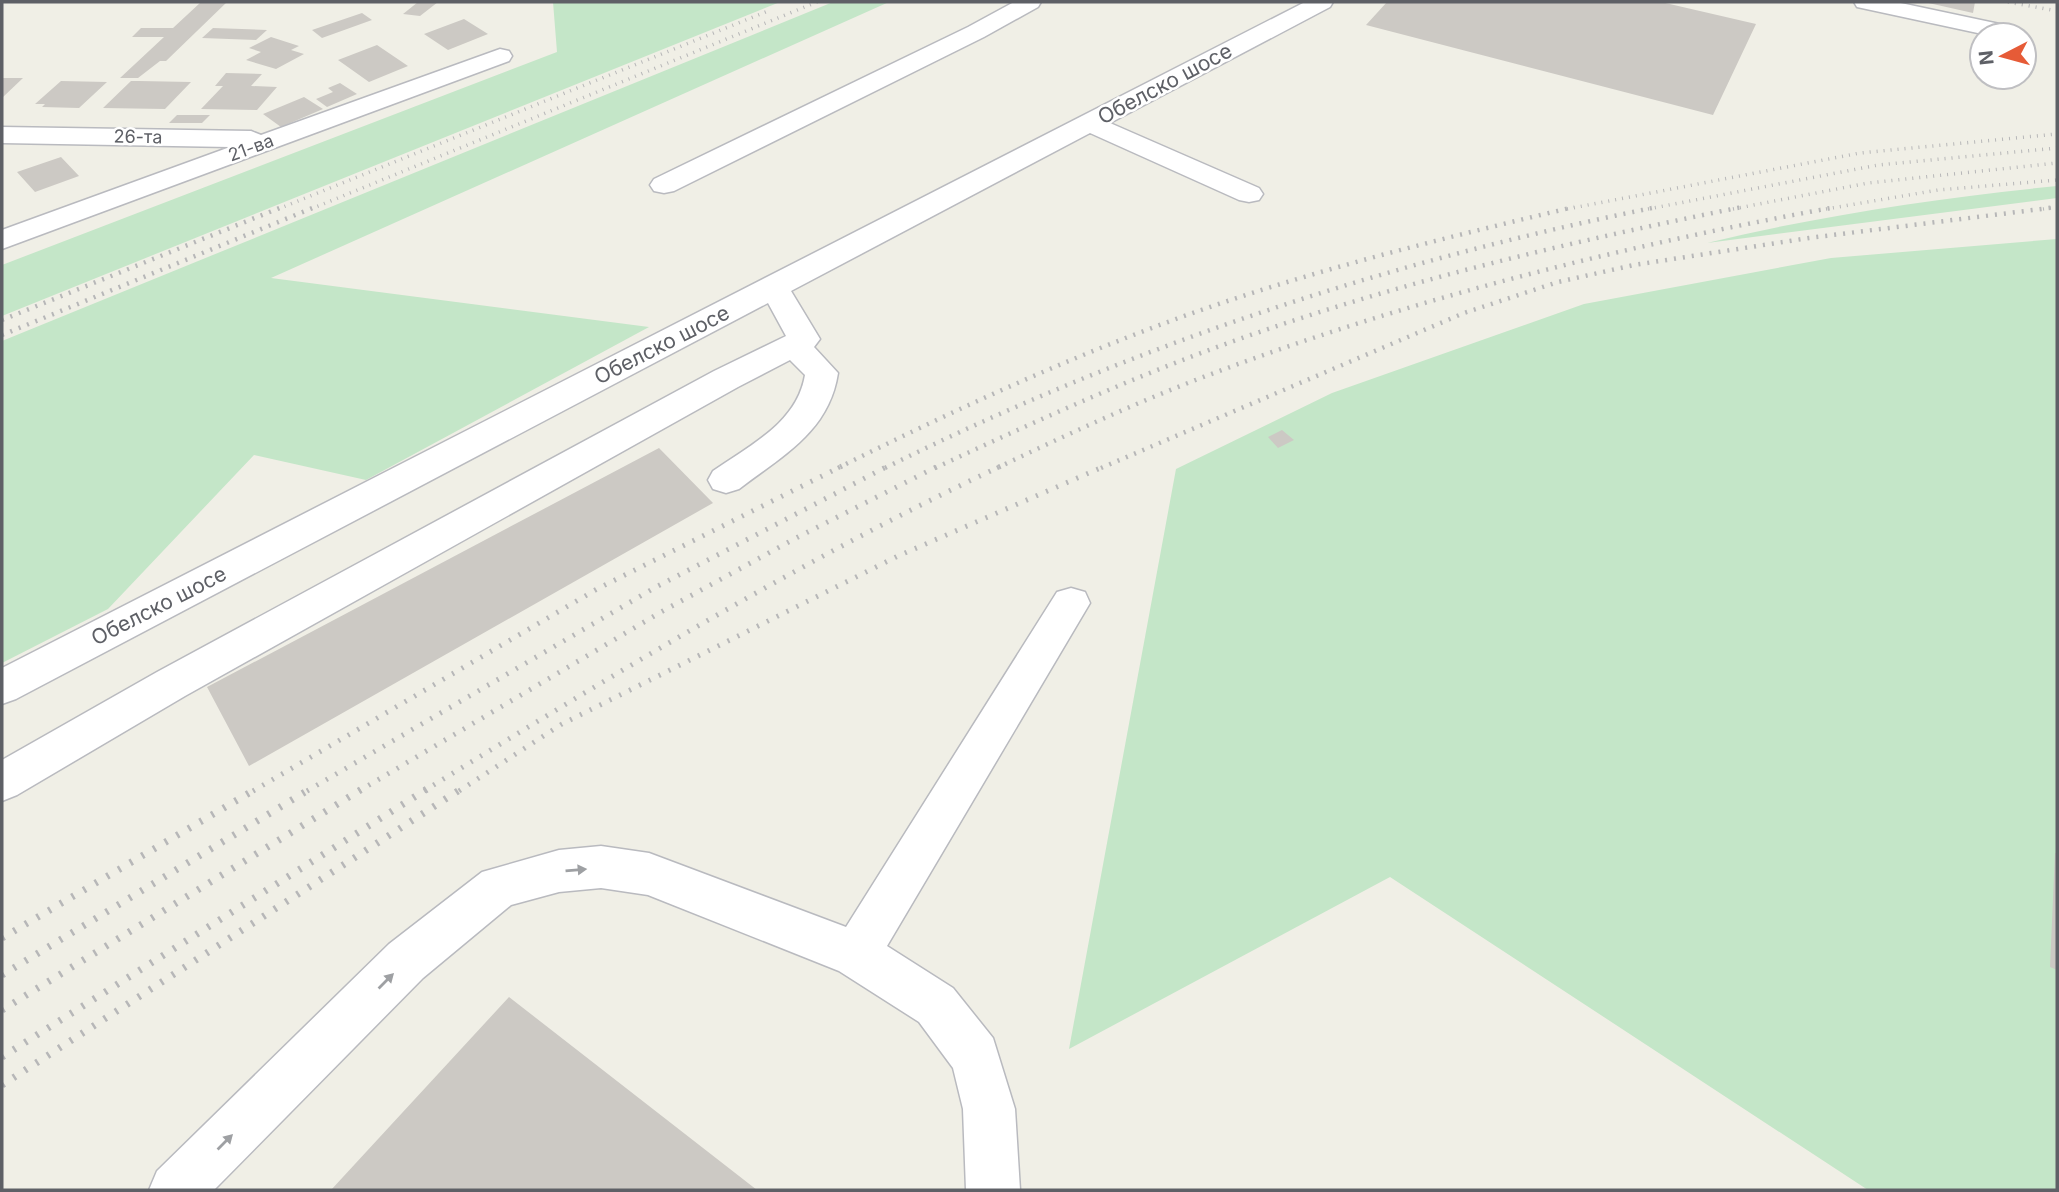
<svg xmlns="http://www.w3.org/2000/svg" width="2059" height="1192" viewBox="0 0 2059 1192" font-family="Inter,sans-serif">
	<style>
		.green { fill: #c4e6c8 }
		.building { fill: #ccc9c4 }
		.lines { fill: none; stroke-linecap: round; stroke-linejoin: round }
		.minor-casing { stroke: #b9babf; stroke-width: 3 }
		.minor { fill: #fff; fill-rule: evenodd }
		.rail-far3 { stroke: #b7b7b8; stroke-width: 3.5; stroke-dasharray: 1 6; stroke-linecap: butt }
		.rail-far2 { stroke: #b7b7b8; stroke-width: 4.5; stroke-dasharray: 2 7; stroke-linecap: butt }
		.rail-far1 { stroke: #b7b7b8; stroke-width: 5; stroke-dasharray: 2 9; stroke-linecap: butt }
		.rail { stroke: #b7b7b8; stroke-width: 7; stroke-dasharray: 2.5 11; stroke-linecap: butt }
		.oneway { fill: #9ea0a3 }
		.labels { text-anchor: middle; stroke-width: 5; stroke-linejoin: round; paint-order: stroke }
		.far-street-label { font-size: 18px; fill: #5e6066; stroke: #fff }
		.street-label { font-size: 21px; fill: #5e6066; stroke: #fff }
	</style>
	<rect width="100%" height="100%" fill="#f0efe6"/>
	<path class="green" d="M553,2h227l-778,314v-51l555,-213z
		M833,2h56l-618,276 378,49 -283,153 -112,-25 -146,154 -106,54v-322z
		M2057,186v12l-350,45c115,-28 232,-45 350,-57z
		M2057,239v951h-189l-478,-313 -321,172 107,-580 156,-76 252,-89 247,-46z"/>
	<path class="building" d="M201,2h26l-61,59h-6l-22,17h-18l44,-41h-32l9,-9h32z
		M418,2h20l-18,14 -17,-2z
		M1387,2h274l95,22 -43,91 -347,-90z
		M1924,2h51l-2,11z
		M362,13l10,7 -50,18 -10,-8z
		M464,19l24,15 -40,16 -24,-16z
		M213,28l54,2 -11,10 -54,-2z
		M271,37l28,9 -8,4 13,4 -28,15 -30,-9 15,-8 -12,-4z
		M377,45l31,21 -39,16 -31,-22z
		M226,73l36,1 -11,12 26,1 -20,23 -56,-1 22,-23h-8z
		M2,78h21l-21,20z
		M61,81l46,1 -28,26 -37,-1 3,-3h-10z
		M131,81h8l52,1 -26,27 -62,-1z
		M340,83l17,11 -30,13 -11,-8 17,-7 -5,-4z
		M304,97l19,12 -42,18 -18,-13z
		M177,115h33l-8,8h-33z
		M61,157l18,19 -44,16 -18,-20z
		M1282,430l12,10 -16,8 -10,-11z
		M659,448l54,55 -464,263 -42,-79z
		M2055,853h2v117l-7,-3z
		M509,997l248,193h-426z"/>
	<g class="lines">
		<defs>
			<path id="minor" d="M1014,2h27l-3,5 -54,30 -310,154 -10,2 -10,-2 -4,-6 4,-6 314,-152z
				M1305,2h28l-3,5 -220,116 149,65 4,6 -4,6 -10,2 -10,-2 -149,-67 -299,158 29,48 -6,8 24,26c-9,59 -56,83 -99,116l-13,4 -13,-4 -5,-9 5,-9c37,-26 84,-48 92,-96l-15,-15 -52,27 -553,309 -168,99 -15,6v-41l155,-88 557,-301 72,-35 -18,-33 -752,396 -14,5v-36z
				M1854,2h42l113,24 4,5 -3,4h-23l-130,-28z
				M500,49l9,2 3,5 -3,5 -507,188v-19l228,-83 -228,-4v-16l249,4 10,4z
				M1071,588l14,4 5,11 -203,343 66,42 40,50 22,71 5,81h-54l-3,-81 -10,-41 -34,-46 -80,-51 -191,-76 -47,-7 -42,4 -48,13 -88,73 -209,212h-65l8,-19 232,-227 93,-72 77,-22 42,-4 48,7 197,74 211,-335z"/>
		</defs>
		<use href="#minor" class="minor-casing"/>
		<use href="#minor" class="minor"/>
		<path class="rail-far3" d="M2008,2l49,9
			M278,209l490,-198
			M311,209l506,-207
			M1567,209l293,-56 197,-19
			M1648,209l230,-44 179,-17
			M1733,209l135,-26 189,-20
			M1826,209l112,-19 119,-10
			M2043,209l14,-2"/>
		<path class="rail-far2" d="M2,320l280,-113
			M2,335l313,-128
			M838,468c114,-57 229,-110 349,-153 126,-45 257,-77 387,-108
			M885,468c245,-122 504,-207 772,-261
			M935,468c97,-45 195,-90 296,-126 167,-60 338,-100 511,-135
			M997,468c69,-33 138,-65 209,-92 204,-77 416,-130 630,-169
			M1101,468l363,-155 94,-31 76,-17 175,-27 248,-31"/>
		<path class="rail-far1" d="M253,791l344,-202 245,-123
			M307,791l349,-204 232,-121
			M359,791l302,-179 135,-74 142,-72
			M424,791c188,-116 377,-231 577,-325
			M459,791l103,-67 336,-168 207,-90"/>
		<path class="rail" d="M2,938l254,-149
			M2,975l308,-186
			M2,1010l360,-221
			M2,1057l425,-268
			M2,1085l459,-296"/>
	</g>
	<defs><path id="oneway-solid" d="M-6-.8H1V-3.2L6.5 0L1 3.2V.8H-6Z" transform="scale(1.75)"/></defs>
	<g class="oneway">
		<use href="#oneway-solid" transform="translate(576 870) rotate(-5)"/>
		<use href="#oneway-solid" transform="translate(386 981) rotate(-45)"/>
		<use href="#oneway-solid" transform="translate(225 1142) rotate(-45)"/>
	</g>
	<g class="labels">
		<g class="far-street-label">
			<text transform="translate(138 137) rotate(1)" y="6">26-та</text>
			<text transform="translate(251 148) rotate(-20)" y="6">21-ва</text>
		</g>
		<g class="street-label">
			<text transform="translate(1165 84) rotate(-28)" y="7">Обелско шосе</text>
			<text transform="translate(662 345) rotate(-27)" y="7">Обелско шосе</text>
			<text transform="translate(159 606) rotate(-27)" y="7">Обелско шосе</text>
		</g>
	</g>
	<rect width="2059" height="1192" fill="none" stroke="#5e6066" stroke-width="7"/>
	<g transform="translate(2003 56) rotate(264)"><circle r="33" fill="#ffffff" stroke="#bfbfc2" stroke-width="2"/>
	<path d="M0-5L12 26L0 18L-12 26Z" fill="#e65b37"/>
	<text y="-10" font-size="19" font-weight="bold" text-anchor="middle" fill="#5e6066">N</text>
	</g>
</svg>
